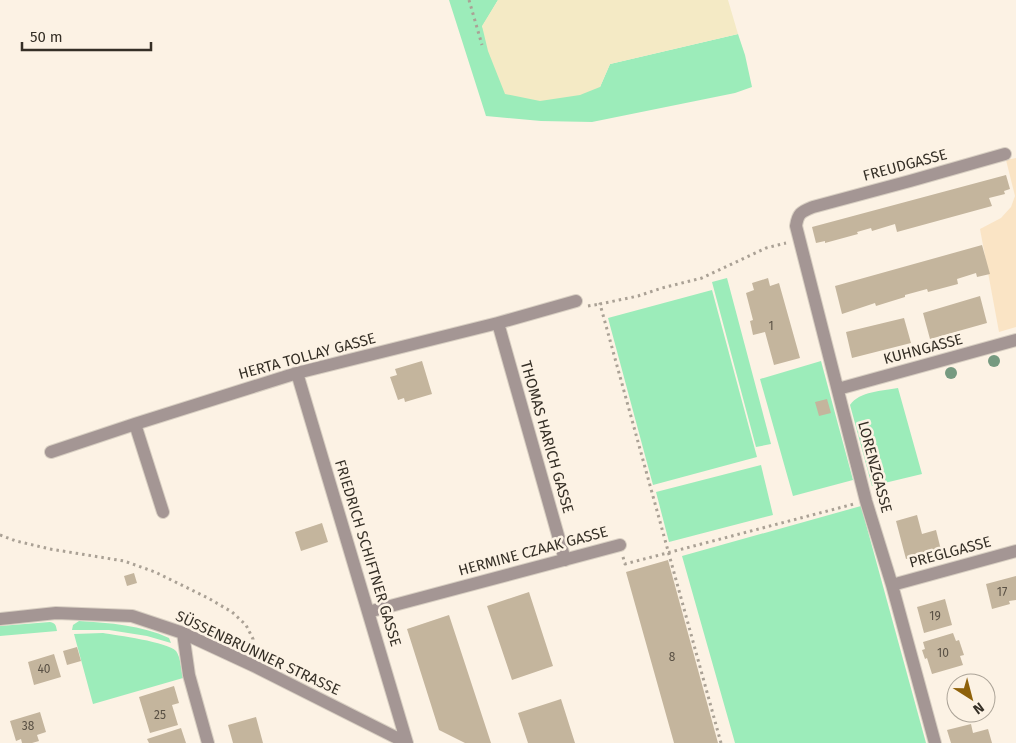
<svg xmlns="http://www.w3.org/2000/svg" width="1016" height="743" viewBox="0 0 1016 743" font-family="'Fira Sans',sans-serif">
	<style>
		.built { fill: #fae4c5 }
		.green { fill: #9cecba }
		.sand { fill: #f4eac5 }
		.building { fill: #c4b59d }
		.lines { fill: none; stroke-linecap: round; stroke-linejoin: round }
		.minor-casing { stroke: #d8cfc2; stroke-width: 14 }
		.path { stroke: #aaa195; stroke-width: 3; stroke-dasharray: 2.5 4; stroke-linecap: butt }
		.minor { stroke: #a49694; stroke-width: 12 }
		.tree { fill: #769a80 }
		.labels { text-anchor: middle; stroke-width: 5; stroke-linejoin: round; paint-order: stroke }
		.number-label { font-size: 12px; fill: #595044 }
		.street-label { font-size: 15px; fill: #352f26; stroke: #fcf2e4 }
	</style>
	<rect width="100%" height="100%" fill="#fcf2e4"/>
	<path class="built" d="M1016,158v169l-17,5 -19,-103 21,-11 10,-11 4,-11 -9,-36z"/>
	<path class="green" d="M449,0h49l-16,27 118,60 10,-23 128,-30 7,21 7,32 -17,6 -143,29 -51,-1 -55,-5z
		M727,278l44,166 -15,3 -44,-165z
		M712,290l45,167 -104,28 -45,-167z
		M821,361l32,119 -60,16 -33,-117z
		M898,388l24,86 -50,12 -22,-81c10,-14 32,-14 48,-17z
		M761,465l12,50 -104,27 -13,-50z
		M861,506l65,237h-191l-53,-187z
		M79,621c31,2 62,4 90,17l2,5 -24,-7 -38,-6h-37l1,-5z
		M50,622c6,1 6,4 7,9l-57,5v-10z
		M103,633c13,2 65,9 73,18 5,7 5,19 7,27l-90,26 -19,-70z"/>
	<path class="sand" d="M498,0h230l10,34 -128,30 -10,23 -20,8 -40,6 -35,-7 -17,-43 -6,-25z"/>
	<path class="building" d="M1006,175l4,14 -6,2 1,3 -16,4 3,8 -95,26 -2,-8 -23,7 -1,-3 -14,4 1,2 -33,9v-2l-9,2 -4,-16z
		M982,245l8,29 -13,3 -1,-4 -19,6 1,5 -30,8 -1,-3 -22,6v2l-29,9 -1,-3 -33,11 -7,-28z
		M768,278l2,8 9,-3 21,75 -26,7 -9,-33 -12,3 -3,-14 3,-1 -7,-27 8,-3 -2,-7z
		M980,296l7,27 -57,16 -7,-26z
		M904,318l7,25 -59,15 -6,-26z
		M422,361l10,33 -27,8 -1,-4 -6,2 -8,-23 7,-2 -2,-6z
		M827,399l4,14 -12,3 -4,-14z
		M917,515l5,19 14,-4 5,20 -35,9 -10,-38z
		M322,523l6,19 -27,9 -6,-19z
		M668,560l50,183h-44l-48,-171z
		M134,573l3,10 -10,3 -3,-10z
		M1016,576v24l-7,1 1,3 -18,5 -6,-25z
		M529,592l24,74 -41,14 -25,-74z
		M945,599l7,26 -28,8 -7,-26z
		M449,615l42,128h-26l-26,-13 -32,-101z
		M953,633l3,8 3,-1 5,15 -4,1 3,9 -31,9 -5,-16 -2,1 -3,-9 3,-1 -2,-7z
		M77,647l4,14 -14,4 -4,-14z
		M54,654l7,23 -27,8 -6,-23z
		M174,686l5,17 -7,2 6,20 -28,8 -11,-36z
		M561,699l14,44h-47l-10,-30z
		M40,712l6,20 -9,3 2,6 -7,2h-10l-1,-4 -5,2 -6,-20z
		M256,717l7,26h-30l-5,-18z
		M971,724l2,9 15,-4 4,14h-41l-4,-13z
		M181,728l5,15h-37l-2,-4z"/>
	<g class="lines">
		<defs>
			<path id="minor" d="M498,323l67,237
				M297,373l110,370
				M838,389l178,-49
				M135,424l28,88
				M51,452l84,-28 162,-51 201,-50 78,-22
				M892,585l124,-34
				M368,612l252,-67
				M0,619l56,-6 76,3 51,17 71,33 153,77
				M183,633l6,42 19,68
				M935,743l-43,-158 -26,-84 -70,-275c2,-13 5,-14 17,-19l97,-26 95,-27"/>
		</defs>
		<use href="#minor" class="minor-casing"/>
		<path class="path" d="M469,0l13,45
			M588,306l12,-2
			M0,535l16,6 34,8 74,12 31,11 53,26 24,14 14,13 7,14v11
			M623,557l2,7 229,-60
			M721,743l-121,-439 38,-8 24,-8 40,-10 64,-30 20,-5"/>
		<use href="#minor" class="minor"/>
	</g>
	<g class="tree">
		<circle cx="994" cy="361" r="6"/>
		<circle cx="951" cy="373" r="6"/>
	</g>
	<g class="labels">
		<g class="number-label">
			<text x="771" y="330">1</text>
			<text x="1002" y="596">17</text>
			<text x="935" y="620">19</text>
			<text x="943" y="657">10</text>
			<text x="672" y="661">8</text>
			<text x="44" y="673">40</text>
			<text x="160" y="719">25</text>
			<text x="28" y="730">38</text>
		</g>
		<g class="street-label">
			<text transform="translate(905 165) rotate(-15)" y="5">FREUDGASSE</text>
			<text transform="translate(923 349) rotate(-15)" y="5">KUHNGASSE</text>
			<text transform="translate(307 356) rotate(-15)" y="5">HERTA TOLLAY GASSE</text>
			<text transform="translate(547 437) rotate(74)" y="5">THOMAS HARICH GASSE</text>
			<text transform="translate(875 467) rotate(75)" y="5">LORENZGASSE</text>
			<text transform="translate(533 551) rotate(-15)" y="5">HERMINE CZAAK GASSE</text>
			<text transform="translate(950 552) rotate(-15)" y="5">PREGLGASSE</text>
			<text transform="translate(368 553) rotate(73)" y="5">FRIEDRICH SCHIFTNER GASSE</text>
			<text transform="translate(258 653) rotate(25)" y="5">SÜSSENBRUNNER STRASSE</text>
		</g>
	</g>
	<g transform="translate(971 698) rotate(144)"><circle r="24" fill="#fcf2e4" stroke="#aca498"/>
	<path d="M0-4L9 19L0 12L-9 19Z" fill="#8f620b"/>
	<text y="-8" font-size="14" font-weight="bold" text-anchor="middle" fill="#352f26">N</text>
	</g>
	<path d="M22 42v8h129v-8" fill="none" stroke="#352f26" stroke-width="2.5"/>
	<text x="30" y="42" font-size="15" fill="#352f26" stroke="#fcf2e4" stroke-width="4" paint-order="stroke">50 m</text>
</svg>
